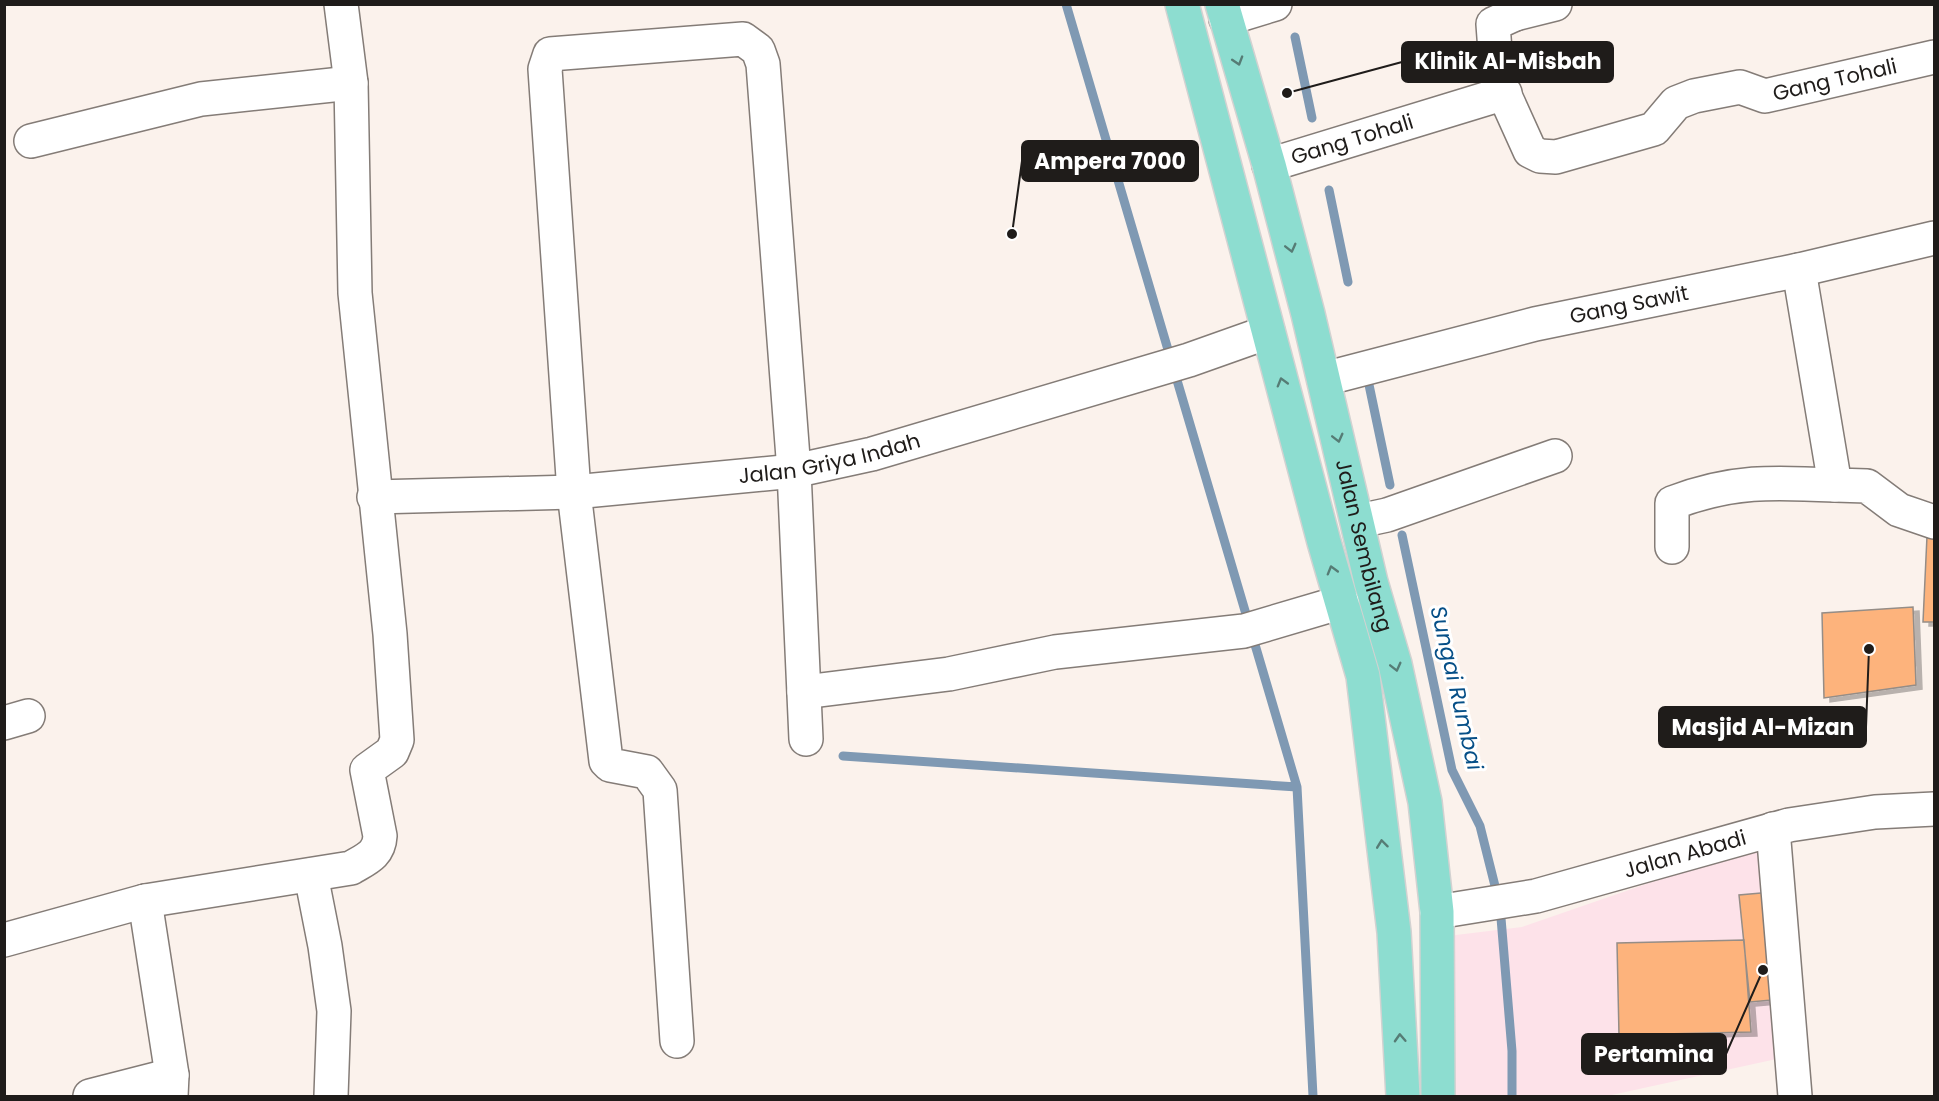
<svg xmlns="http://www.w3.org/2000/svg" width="1939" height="1101" viewBox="0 0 1939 1101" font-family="Poppins,sans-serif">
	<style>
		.commercial { fill: #fde2e9 }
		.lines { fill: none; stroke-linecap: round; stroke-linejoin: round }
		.stream { stroke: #7f99b3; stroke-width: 9 }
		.building { fill: #fdb37c; stroke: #958d87; stroke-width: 1.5; filter: url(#shadow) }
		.minor-casing { stroke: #847c77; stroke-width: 36 }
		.tertiary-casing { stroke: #847c77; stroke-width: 36 }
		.primary-casing { stroke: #d2d2d1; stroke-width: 36 }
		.minor { stroke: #fff; stroke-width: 33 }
		.tertiary { stroke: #fff; stroke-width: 33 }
		.primary { stroke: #8dddd0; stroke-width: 33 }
		.oneway { stroke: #567c75 }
		.labels { text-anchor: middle; stroke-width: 6; stroke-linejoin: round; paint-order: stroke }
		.street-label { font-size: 21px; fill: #1f1c1a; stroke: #fff }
		.water-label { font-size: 22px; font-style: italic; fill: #064f87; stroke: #fff }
		.leader { fill: none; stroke: #1f1c1a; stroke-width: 2 }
		.callout-dot { fill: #1f1c1a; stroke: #fff; stroke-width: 2 }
		.callout { fill: #1f1c1a; stroke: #1f1c1a; stroke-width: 2 }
		.callout-label { font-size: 22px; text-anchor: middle; font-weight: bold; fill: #fff }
	</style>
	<defs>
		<filter id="shadow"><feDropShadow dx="6" dy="4" stdDeviation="0" flood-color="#0004"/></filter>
	</defs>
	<rect width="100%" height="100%" fill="#fbf2ec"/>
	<path class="commercial" d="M1768,842l22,214 -183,40h-174l-10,-157 99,-12z"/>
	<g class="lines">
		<path class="stream" d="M1066,4l231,783 16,309
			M1295,37l17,81
			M1329,190l19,92
			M1368,380l22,105
			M1402,535l50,235 28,56 20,80 12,145v45
			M843,756l454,31"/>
	</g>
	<path class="building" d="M1927,536h7v86h-11z
		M1913,607l3,78 -92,13 -2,-85z
		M1772,892l10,107 -32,3 -11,-107z
		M1744,940l7,92 -132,3 -2,-92z"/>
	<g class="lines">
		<defs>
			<g id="minor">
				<path d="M1510,4l5,10 40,-10"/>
				<path id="s1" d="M1515,14l-22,10 4,54 33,73 10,5 16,1 98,-28 22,-26 18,-7 46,-9 25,9 169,-39"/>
				<path d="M1226,19l49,-15"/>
				<path d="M31,141l170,-42 150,-16"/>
				<path id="s2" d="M1269,165l236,-72"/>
				<path d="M1799,270l36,215 32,1 32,24 35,12"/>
				<path id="s3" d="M1324,379l211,-55 264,-54 135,-32"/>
				<path id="s4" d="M374,497l200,-5 220,-21 78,-17 317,-94 79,-28"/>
				<path d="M1359,521l28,-6 168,-59"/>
				<path d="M1672,547v-44c60,-23 101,-21 163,-18"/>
				<path d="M804,692l145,-18 106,-22 189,-21 98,-29"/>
				<path d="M4,723l24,-7"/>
				<path d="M1773,829l22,267"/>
				<path d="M311,875l14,71 9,65 -3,85"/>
				<path d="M145,901l27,174 -1,21"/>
				<path d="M4,940l141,-39 206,-33c15,-9 28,-13 29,-32l-13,-66 25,-18 5,-12 -7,-106 -35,-341 -4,-210 -10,-79"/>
				<path d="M677,1041l-17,-251 -13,-18 -37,-7 -4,-4 -32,-269 -29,-423 5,-15 193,-15 15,11 5,14 31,407 12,268"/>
				<path d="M90,1096l82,-21"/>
			</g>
			<g id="tertiary">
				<path id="s5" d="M1437,912l99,-16 253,-71 86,-13 59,-3"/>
			</g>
			<g id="primary">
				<path d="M1182,4l142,538 39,134 31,256 9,164"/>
				<path id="s6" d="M1222,4l47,161 39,149 63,268 24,82 30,138 12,110 1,184"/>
			</g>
		</defs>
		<use href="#minor" class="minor-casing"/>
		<use href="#tertiary" class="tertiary-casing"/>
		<use href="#primary" class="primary-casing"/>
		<use href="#minor" class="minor"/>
		<use href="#tertiary" class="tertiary"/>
		<use href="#primary" class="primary"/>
	</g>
	<defs><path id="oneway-chevron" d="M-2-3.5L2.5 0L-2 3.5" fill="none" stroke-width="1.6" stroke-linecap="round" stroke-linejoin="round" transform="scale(1.5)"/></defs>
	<g class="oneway">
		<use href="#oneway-chevron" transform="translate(1238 61) rotate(73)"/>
		<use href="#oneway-chevron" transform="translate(1291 248) rotate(76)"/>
		<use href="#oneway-chevron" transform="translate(1282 382) rotate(-106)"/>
		<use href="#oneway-chevron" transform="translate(1338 438) rotate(76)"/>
		<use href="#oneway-chevron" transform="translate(1332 570) rotate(-106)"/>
		<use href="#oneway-chevron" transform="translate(1396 667) rotate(76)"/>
		<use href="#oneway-chevron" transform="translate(1382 844) rotate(-97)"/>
		<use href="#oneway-chevron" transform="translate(1400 1038) rotate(-93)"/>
	</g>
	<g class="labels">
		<g class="street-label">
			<text dy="7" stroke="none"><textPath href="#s1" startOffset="486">Gang Tohali</textPath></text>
			<text dy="7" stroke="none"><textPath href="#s2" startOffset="87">Gang Tohali</textPath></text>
			<text dy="7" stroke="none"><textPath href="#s3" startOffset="314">Gang Sawit</textPath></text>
			<text dy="7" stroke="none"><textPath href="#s4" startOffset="458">Jalan Griya Indah</textPath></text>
			<text dy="7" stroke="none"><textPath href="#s6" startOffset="560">Jalan Sembilang</textPath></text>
			<text dy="7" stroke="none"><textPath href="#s5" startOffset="255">Jalan Abadi</textPath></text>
		</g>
		<g class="water-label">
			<text transform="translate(1457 688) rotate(77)" y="8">Sungai Rumbai</text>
		</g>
	</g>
	<path class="leader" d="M1287 93L1402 62M1012 234L1022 161M1869 649L1866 727M1763 970L1726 1054"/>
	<g class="callout-dot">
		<circle cx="1287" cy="93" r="6"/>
		<circle cx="1012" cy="234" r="6"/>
		<circle cx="1869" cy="649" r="6"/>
		<circle cx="1763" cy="970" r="6"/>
	</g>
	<g class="callout">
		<rect x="1402" y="42" width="211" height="40" rx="6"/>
		<rect x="1022" y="141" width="176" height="40" rx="6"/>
		<rect x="1659" y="707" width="207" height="40" rx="6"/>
		<rect x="1582" y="1034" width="144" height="40" rx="6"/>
	</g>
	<g class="callout-label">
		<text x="1508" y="69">Klinik Al-Misbah</text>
		<text x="1110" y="169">Ampera 7000</text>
		<text x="1763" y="735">Masjid Al-Mizan</text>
		<text x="1654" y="1062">Pertamina</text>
	</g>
	<rect width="1939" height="1101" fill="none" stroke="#1f1c1a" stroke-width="12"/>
</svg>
